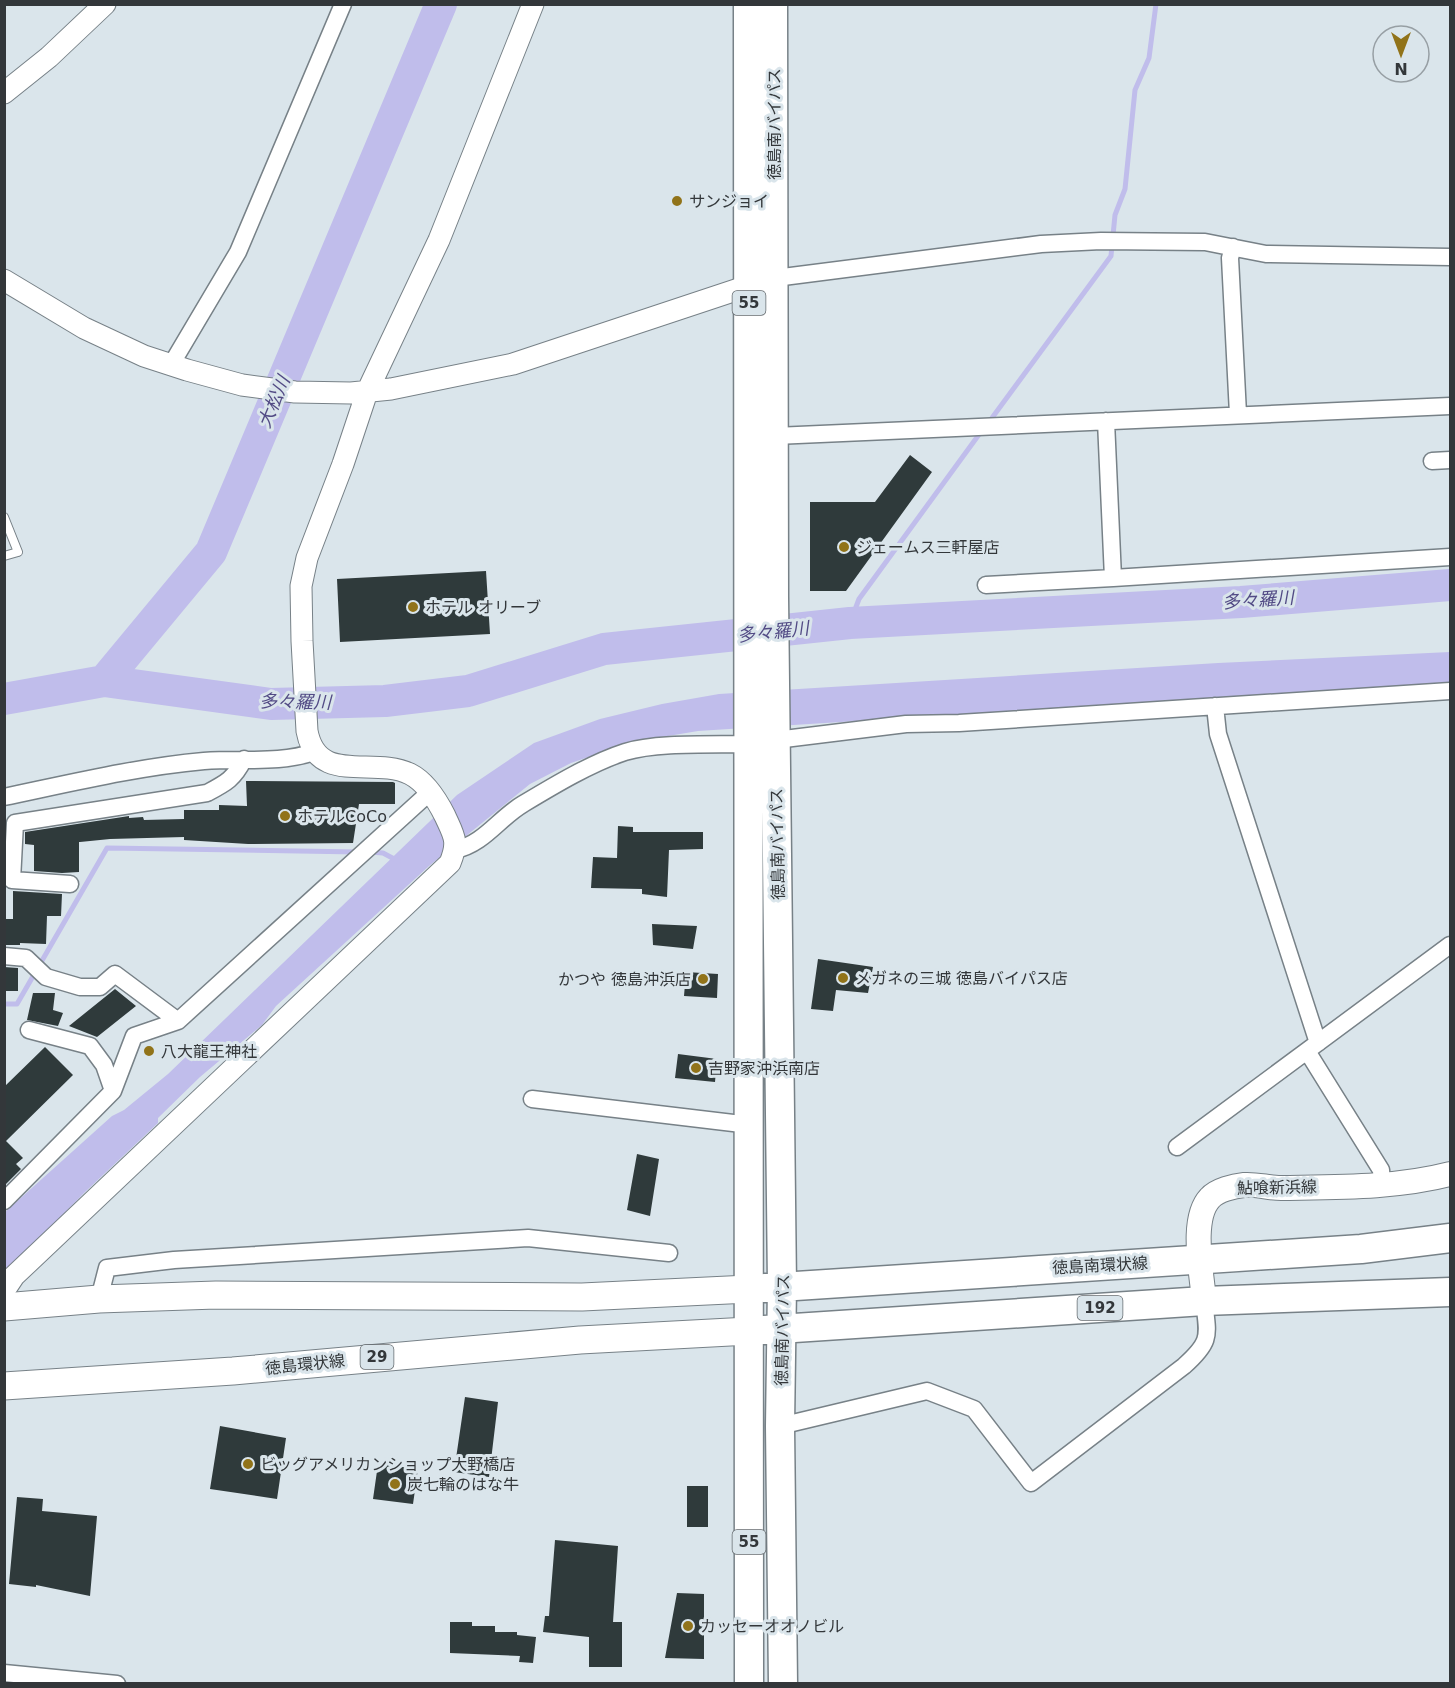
<svg xmlns="http://www.w3.org/2000/svg" width="1455" height="1688" viewBox="0 0 1455 1688" font-family="'DejaVu Sans','Noto Sans JP',sans-serif">
	<style>
		.water { fill: #c0bdeb }
		.lines { fill: none; stroke-linecap: round; stroke-linejoin: round }
		.stream { stroke: #c0bdeb; stroke-width: 5 }
		.river { stroke: #c0bdeb; stroke-width: 32 }
		.building { fill: #2f3a3b }
		.service-casing { stroke: #778187; stroke-width: 10 }
		.minor-casing { stroke: #778187; stroke-width: 19 }
		.tertiary-casing { stroke: #778187; stroke-width: 23 }
		.secondary-casing { stroke: #778187; stroke-width: 26 }
		.primary-casing { stroke: #778187; stroke-width: 29 }
		.trunk-casing { stroke: #778187; stroke-width: 31 }
		.service { stroke: #fff; stroke-width: 8 }
		.minor { stroke: #fff; stroke-width: 16 }
		.tertiary { stroke: #fff; stroke-width: 21 }
		.secondary { stroke: #fff; stroke-width: 24 }
		.primary { stroke: #fff; stroke-width: 27 }
		.trunk { stroke: #fff; stroke-width: 28 }
		.poi-dot { fill: #917319; stroke: #dae5eb; stroke-width: 2 }
		.labels { text-anchor: middle; stroke-width: 6; stroke-linejoin: round; paint-order: stroke }
		.shield { fill: #dae5eb; stroke: #656b6f; stroke-width: 1.5 }
		.shield-label { font-size: 15px; font-weight: bold; fill: #33373a }
		.street-label { font-size: 16px; fill: #33373a; stroke: #dae5eb }
		.poi-label { font-size: 16px; fill: #33373a; stroke: #dae5eb; text-anchor: start }
		.water-label { font-size: 18px; font-style: italic; fill: #524b85; stroke: #dae5eb }
	</style>
	<rect width="100%" height="100%" fill="#dae5eb"/>
	<path class="water" d="M1450,652v34l-85,3 -667,42 -66,11 -61,21 -41,21 -101,82 -153,140 -14,19 -62,52 -42,41v5l-74,70 -69,71 -10,6 -1,-57 108,-97 12,-6 44,-36 289,-279 77,-52 66,-24 62,-15 57,-10 499,-31z"/>
	<g class="lines">
		<path class="stream" d="M989,422l122,-166 4,-41 10,-26 10,-99 14,-32 7,-54
			M850,623l9,-24 124,-170
			M370,852l13,1 15,8
			M4,1004h13l90,-156 251,4"/>
		<path class="river" d="M104,681l107,-129 230,-548
			M4,699l100,-18 167,23 114,-3 83,-10 136,-42 246,-26 391,-21 209,-17"/>
	</g>
	<path class="building" d="M910,455l22,17 -86,119h-36v-89h65z
		M486,571l4,63 -150,8 -3,-63z
		M246,781l147,1 2,1v21h-36l-6,39 -105,1 -64,-4v-3l-74,2 -30,3h-1v30l-17,1 -28,-2v-26l-9,-1v-12l104,-16v2l14,-1 1,3 40,-1v-9h35v-5l28,1z
		M618,826l15,1v5h70v17l-34,1 -2,47 -25,-3v-5l-51,-1 2,-31 24,1z
		M13,891l49,3 -1,22h-14l-1,28 -26,-1v2h-16v-26h9z
		M652,924l45,2 -4,23 -40,-4z
		M818,959l55,8 -5,26 -32,-3 -3,21 -22,-2z
		M4,967l14,1v23h-14z
		M686,972l32,2 -1,24 -33,-2z
		M115,989l21,17 -39,31 -28,-11z
		M33,993h22l-2,17 10,3 -5,13 -31,-6z
		M45,1047l28,28 -67,66 17,17 -7,6 5,5 -17,17v-99z
		M678,1054l39,5 -2,23 -40,-4z
		M637,1154l22,5 -9,57 -23,-6z
		M465,1397l33,5 -9,75 -35,-5z
		M220,1426l66,12 -9,61 -67,-10z
		M378,1464l40,5 -5,35 -40,-5z
		M687,1486h21v41h-21z
		M17,1497l26,2 -1,12 55,5 -7,80 -54,-11v2l-27,-3z
		M555,1540l63,6 -5,76h9v45h-33v-30l-46,-5 2,-16h4z
		M677,1593l27,1v65l-39,-1z
		M450,1622h22v4h23v6h22v3l19,2 -3,26 -14,-1 1,-6 -70,-3z"/>
	<g class="lines">
		<defs>
			<path id="service" d="M4,517l14,35 -14,4"/>
			<path id="minor" d="M1233,247l-3,11 8,156
				M775,278l266,-34 60,-3 104,1 61,12 184,3
				M171,365l67,-113 105,-248
				M1106,421l7,157 337,-21
				M775,436l675,-30
				M1432,461l18,-1
				M986,585l127,-7
				M1215,706l3,28 100,309
				M776,740l130,-16 53,-1 491,-32
				M4,797c67,-14 133,-30 200,-36 37,-3 75,3 110,-9
				M455,850c29,-6 44,-32 68,-46 30,-18 68,-41 102,-52 32,-10 90,-7 124,-8
				M70,884l-58,-4 3,-57 192,-30c19,-10 27,-14 37,-34
				M4,956l22,2 20,19 34,10h20l15,-13 63,47
				M29,1030l61,16 14,19 9,26
				M1307,1051l74,119 1,14
				M532,1099l218,26
				M1177,1147l273,-202
				M4,1201l109,-110 21,-55 44,-15 252,-229
				M99,1299l8,-31 67,-8 354,-22 141,15
				M780,1426l147,-35 47,18 57,74 153,-117c28,-25 24,-30 20,-65
				M4,1673l113,11"/>
			<path id="tertiary" d="M4,93l45,-36 56,-53
				M4,280l80,48 60,28 43,14 55,15 53,7 56,1 40,-4 122,-25 247,-82
				M4,1291l10,-15 436,-413c9,-22 4,-27 -5,-47 -8,-16 -19,-34 -35,-42 -37,-18 -93,12 -103,-43l-5,-90 -1,-55 6,-28 36,-94 24,-72 72,-152 94,-236"/>
			<path id="secondary" d="M1204,1301c-2,-28 -14,-82 6,-103 7,-8 24,-12 34,-13 12,-1 25,3 37,3 56,-1 115,0 169,-14"/>
			<path id="primary" d="M4,1307l95,-8 117,-4 366,2 167,-8
				M4,1386l229,-15 347,-31 169,-9"/>
			<path id="trunk" d="M748,4l1,1680
				M773,4l1,593 8,689 -2,140 3,258
				M765,1288l596,-39 89,-11
				M764,1330l440,-29 246,-9"/>
		</defs>
		<use href="#service" class="service-casing"/>
		<use href="#minor" class="minor-casing"/>
		<use href="#tertiary" class="tertiary-casing"/>
		<use href="#secondary" class="secondary-casing"/>
		<use href="#primary" class="primary-casing"/>
		<use href="#trunk" class="trunk-casing"/>
		<use href="#service" class="service"/>
		<use href="#minor" class="minor"/>
		<use href="#tertiary" class="tertiary"/>
		<use href="#secondary" class="secondary"/>
		<use href="#primary" class="primary"/>
		<use href="#trunk" class="trunk"/>
	</g>
	<g class="poi-dot">
		<circle cx="677" cy="201" r="6"/>
		<circle cx="844" cy="547" r="6"/>
		<circle cx="413" cy="607" r="6"/>
		<circle cx="285" cy="816" r="6"/>
		<circle cx="843" cy="978" r="6"/>
		<circle cx="703" cy="979" r="6"/>
		<circle cx="149" cy="1051" r="6"/>
		<circle cx="696" cy="1068" r="6"/>
		<circle cx="248" cy="1464" r="6"/>
		<circle cx="395" cy="1484" r="6"/>
		<circle cx="688" cy="1626" r="6"/>
	</g>
	<g class="labels">
		<g class="shield">
			<rect x="732.5" y="291" width="33" height="24" rx="4.5"/>
			<rect x="1077.5" y="1296" width="45" height="24" rx="4.5"/>
			<rect x="360.5" y="1345" width="33" height="24" rx="4.5"/>
			<rect x="732.5" y="1530" width="33" height="24" rx="4.5"/>
		</g>
		<g class="shield-label">
			<text x="749" y="308">55</text>
			<text x="1100" y="1313">192</text>
			<text x="377" y="1362">29</text>
			<text x="749" y="1547">55</text>
		</g>
		<g class="street-label">
			<text transform="translate(774 124) rotate(-90)" y="6">徳島南バイパス</text>
			<text transform="translate(777 844) rotate(-91)" y="6">徳島南バイパス</text>
			<text transform="translate(1277 1187) rotate(-1)" y="6">鮎喰新浜線</text>
			<text transform="translate(1100 1265) rotate(-3)" y="6">徳島南環状線</text>
			<text transform="translate(782 1330) rotate(-89)" y="6">徳島南バイパス</text>
			<text transform="translate(305 1364) rotate(-6)" y="6">徳島環状線</text>
		</g>
		<g class="poi-label">
			<text x="689" y="207">サンジョイ</text>
			<text x="856" y="553">ジェームス三軒屋店</text>
			<text x="425" y="613">ホテル オリーブ</text>
			<text x="297" y="822">ホテルCoCo</text>
			<text x="855" y="984">メガネの三城 徳島バイパス店</text>
			<text x="691" y="985" text-anchor="end">かつや 徳島沖浜店</text>
			<text x="161" y="1057">八大龍王神社</text>
			<text x="708" y="1074">吉野家沖浜南店</text>
			<text x="260" y="1470">ビッグアメリカンショップ大野橋店</text>
			<text x="407" y="1490">炭七輪のはな牛</text>
			<text x="700" y="1632">カッセーオオノビル</text>
		</g>
		<g class="water-label">
			<text transform="translate(274 402) rotate(-67)" y="6">大松川</text>
			<text transform="translate(1258 600) rotate(-4)" y="6">多々羅川</text>
			<text transform="translate(773 632) rotate(-6)" y="6">多々羅川</text>
			<text transform="translate(295 702) rotate(1)" y="6">多々羅川</text>
		</g>
	</g>
	<rect width="1455" height="1688" fill="none" stroke="#33373a" stroke-width="12"/>
	<g transform="translate(1401 54) rotate(180)"><circle r="28" fill="#dae5eb" stroke="#979fa4" stroke-width="1.5"/>
	<path d="M0-4.5L10 22L0 15L-10 22Z" fill="#917319"/>
	<text y="-9" font-size="16" font-weight="bold" text-anchor="middle" fill="#33373a">N</text>
	</g>
</svg>
